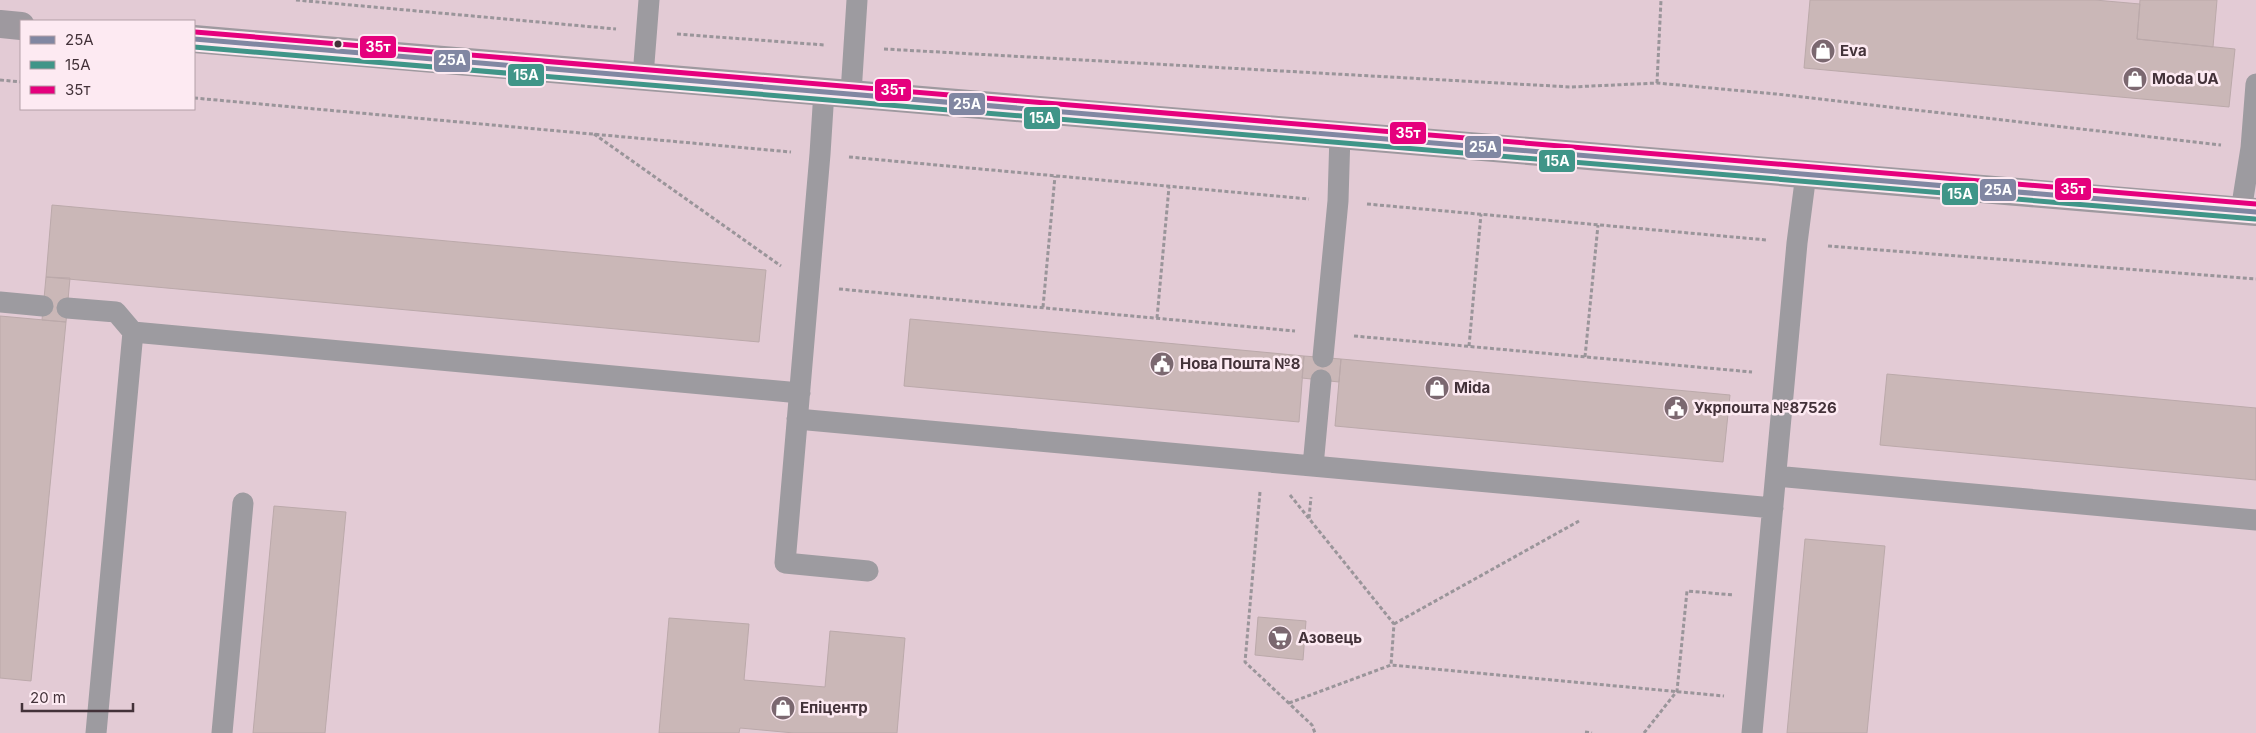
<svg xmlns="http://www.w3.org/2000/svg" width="2256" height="733" viewBox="0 0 2256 733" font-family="Inter,sans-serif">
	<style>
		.building { fill: #cab7b7; stroke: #bba9aa }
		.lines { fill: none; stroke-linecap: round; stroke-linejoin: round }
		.path { stroke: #9a959a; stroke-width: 3; stroke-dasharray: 4 2.5; stroke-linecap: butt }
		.lane { stroke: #9d9ba0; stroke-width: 21 }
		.secondary { stroke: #9e999f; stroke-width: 28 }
		.bus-1-casing { stroke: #fdeaf2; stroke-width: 9 }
		.bus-2-casing { stroke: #fdeaf2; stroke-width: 9 }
		.bus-3-casing { stroke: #fdeaf2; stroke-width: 9 }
		.bus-1 { stroke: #8187a2; stroke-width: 5 }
		.bus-2 { stroke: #409588; stroke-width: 5 }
		.bus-3 { stroke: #e5007d; stroke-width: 5 }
		.bus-dot { fill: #433239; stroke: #fdeaf2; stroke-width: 2 }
		.labels { text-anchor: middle; stroke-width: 5; stroke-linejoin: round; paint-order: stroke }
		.poi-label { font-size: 15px; font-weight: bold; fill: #433239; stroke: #fdeaf2; text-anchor: start }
		.line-badge { stroke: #fdeaf2; stroke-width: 2 }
		.badge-label { font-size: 14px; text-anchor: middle; font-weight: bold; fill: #fff }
	</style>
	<rect width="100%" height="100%" fill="#e3cbd5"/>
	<path class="building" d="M1810,0h285l45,4 -3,35 98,10 -6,58 -425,-39z
		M2140,0h77l-4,47 -76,-8z
		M52,205l714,65 -7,72 -713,-65z
		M46,277l24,1 -4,44 -24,-2z
		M0,316l66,6 -35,359 -31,-3z
		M910,319l394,37 -5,66 -395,-36z
		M1304,356l37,3 -2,23 -37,-4z
		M1341,359l389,36 -7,67 -388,-36z
		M1887,374l369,34v72l-376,-35z
		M274,506l72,6 -21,221h-72z
		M1805,539l80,7 -18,187h-80z
		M1258,617l48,4 -3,39 -48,-5z
		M669,618l80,6 -5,56 81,7 5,-56 75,7 -8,95h-103l-54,-5 -1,5h-80z"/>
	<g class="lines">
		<path class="path" d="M296,0l320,29
			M677,34l148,11
			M884,49l687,38 86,-4 119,11 445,51
			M0,80l21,2
			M1657,83l4,-83
			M194,98l597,54
			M594,134l187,132
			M849,157l460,42
			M1367,204l400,36
			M1828,246l428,33
			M839,289l456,42
			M1043,307l12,-131
			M1157,318l12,-131
			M1354,336l398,36
			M1469,346l12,-132
			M1585,357l13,-132
			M1260,492l-15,170 67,63 3,8
			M1290,495l104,129 -3,41
			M1309,518l2,-21
			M1394,624l185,-103
			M1289,703l102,-38 333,31
			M1585,732l7,1
			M1644,733l33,-42 10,-100 47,4"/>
		<path class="lane" d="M643,76l6,-76
			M824,91l-4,63 -35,409 83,8
			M851,93l6,-93
			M2241,211l10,-63 5,-64
			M0,302l43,4
			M67,308l49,4 17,20 667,61
			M1323,357l15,-156 2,-67
			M797,419l976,89
			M1313,466l8,-86
			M1776,476l480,44
			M96,733l37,-401
			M222,733l21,-230
			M1752,733l45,-490 9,-69"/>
		<path class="secondary" d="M0,24l21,2
			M194,39l2062,173"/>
		<defs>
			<path id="bus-1" d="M194,39l2062,173"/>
			<path id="bus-2" d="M194,47l2061,172"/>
			<path id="bus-3" d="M195,32l2061,172"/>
		</defs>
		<use href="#bus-1" class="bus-1-casing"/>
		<use href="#bus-2" class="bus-2-casing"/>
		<use href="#bus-3" class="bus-3-casing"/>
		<use href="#bus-1" class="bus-1"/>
		<use href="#bus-2" class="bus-2"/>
		<use href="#bus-3" class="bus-3"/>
	</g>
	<defs>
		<symbol id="shop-disc" viewBox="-11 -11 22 22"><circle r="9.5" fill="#7b6870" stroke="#fdeaf2"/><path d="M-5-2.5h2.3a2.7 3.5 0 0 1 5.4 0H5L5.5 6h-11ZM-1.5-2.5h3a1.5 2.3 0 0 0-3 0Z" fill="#fff"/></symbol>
		<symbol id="civic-disc" viewBox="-11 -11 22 22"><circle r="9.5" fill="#7b6870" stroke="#fdeaf2"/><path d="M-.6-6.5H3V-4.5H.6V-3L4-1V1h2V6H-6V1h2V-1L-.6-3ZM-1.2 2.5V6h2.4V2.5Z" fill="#fff"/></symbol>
		<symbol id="supermarket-disc" viewBox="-11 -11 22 22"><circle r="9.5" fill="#7b6870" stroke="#fdeaf2"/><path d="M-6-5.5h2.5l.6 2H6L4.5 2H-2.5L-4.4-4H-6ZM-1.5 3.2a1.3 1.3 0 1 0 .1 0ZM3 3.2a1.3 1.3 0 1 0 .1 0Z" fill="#fff"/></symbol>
	</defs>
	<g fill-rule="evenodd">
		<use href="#shop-disc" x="1809" y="37" width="28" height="28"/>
		<use href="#shop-disc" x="2121" y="65" width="28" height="28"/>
		<use href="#civic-disc" x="1148" y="350" width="28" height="28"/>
		<use href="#shop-disc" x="1423" y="374" width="28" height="28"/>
		<use href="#civic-disc" x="1662" y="394" width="28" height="28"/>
		<use href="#supermarket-disc" x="1266" y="624" width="28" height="28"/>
		<use href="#shop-disc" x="769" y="694" width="28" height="28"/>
	</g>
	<circle class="bus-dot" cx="338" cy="44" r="4.5"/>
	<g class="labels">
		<g class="poi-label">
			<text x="1840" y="56">Eva</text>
			<text x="2152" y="84">Moda UA</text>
			<text x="1180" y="369">Нова Пошта №8</text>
			<text x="1454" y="393">Mida</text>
			<text x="1694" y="413">Укрпошта №87526</text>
			<text x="1298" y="643">Азовець</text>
			<text x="800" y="713">Епіцентр</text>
		</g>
	</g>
	<g class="line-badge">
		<rect x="359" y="35" width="38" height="24" rx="5" fill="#e5007d"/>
		<rect x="433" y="49" width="38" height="24" rx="5" fill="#8187a2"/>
		<rect x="507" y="63" width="38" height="24" rx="5" fill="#409588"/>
		<rect x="874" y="78" width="38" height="24" rx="5" fill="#e5007d"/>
		<rect x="948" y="92" width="38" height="24" rx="5" fill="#8187a2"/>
		<rect x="1023" y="106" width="38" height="24" rx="5" fill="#409588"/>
		<rect x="1389" y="121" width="38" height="24" rx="5" fill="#e5007d"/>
		<rect x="1464" y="135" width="38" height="24" rx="5" fill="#8187a2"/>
		<rect x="1538" y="149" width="38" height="24" rx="5" fill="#409588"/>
		<rect x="2054" y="177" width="38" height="24" rx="5" fill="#e5007d"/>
		<rect x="1979" y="178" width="38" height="24" rx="5" fill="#8187a2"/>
		<rect x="1941" y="182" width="38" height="24" rx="5" fill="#409588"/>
	</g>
	<g class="badge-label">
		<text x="378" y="52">35т</text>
		<text x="452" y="65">25А</text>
		<text x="526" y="80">15А</text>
		<text x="893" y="95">35т</text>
		<text x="967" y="109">25А</text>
		<text x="1042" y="123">15А</text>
		<text x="1408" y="138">35т</text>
		<text x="1483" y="152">25А</text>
		<text x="1557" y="166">15А</text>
		<text x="2073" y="194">35т</text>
		<text x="1998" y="195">25А</text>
		<text x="1960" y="199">15А</text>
	</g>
	<rect x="20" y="20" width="175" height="90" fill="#fdeaf2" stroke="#b3a0a8"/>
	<rect x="30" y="36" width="25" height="8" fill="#8187a2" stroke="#b3a0a8"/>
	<text x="65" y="45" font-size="15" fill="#433239">25А</text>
	<rect x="30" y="61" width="25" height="8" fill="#409588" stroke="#b3a0a8"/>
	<text x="65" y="70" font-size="15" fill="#433239">15А</text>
	<rect x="30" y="86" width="25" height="8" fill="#e5007d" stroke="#b3a0a8"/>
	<text x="65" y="95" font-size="15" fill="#433239">35т</text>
	<path d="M22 703v8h111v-8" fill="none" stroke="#433239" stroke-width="2.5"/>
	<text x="30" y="703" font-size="15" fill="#433239" stroke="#fdeaf2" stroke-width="4" paint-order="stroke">20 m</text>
</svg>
